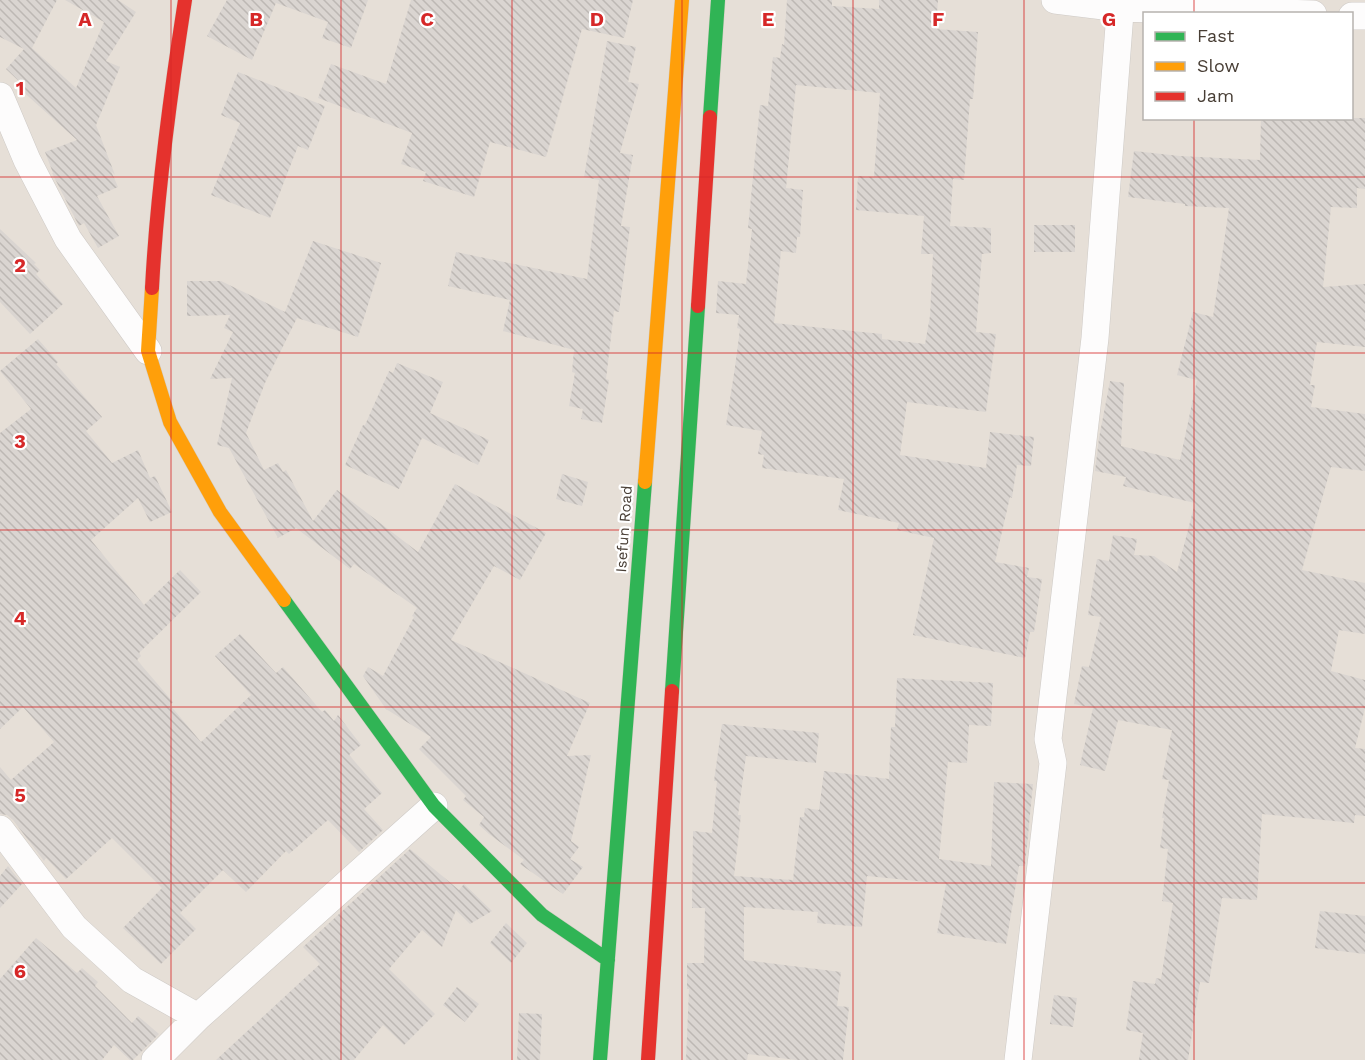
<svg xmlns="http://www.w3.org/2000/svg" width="1365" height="1060" viewBox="0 0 1365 1060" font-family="'Work Sans',sans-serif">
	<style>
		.residential { fill: #e6dfd7; fill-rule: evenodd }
		.building { fill: url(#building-back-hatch); fill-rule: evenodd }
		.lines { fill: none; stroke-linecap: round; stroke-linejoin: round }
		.street-casing { stroke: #cecac6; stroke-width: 28 }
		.fast-casing { stroke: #d3ccc2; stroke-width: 15 }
		.slow-casing { stroke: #d3ccc2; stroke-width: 15 }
		.jam-casing { stroke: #d3ccc2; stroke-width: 15 }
		.street { stroke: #fdfcfc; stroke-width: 27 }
		.fast { stroke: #30b455; stroke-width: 14 }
		.slow { stroke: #ff9f0a; stroke-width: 14 }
		.jam { stroke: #e5322d; stroke-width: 14 }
		.grid { fill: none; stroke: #d62828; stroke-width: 1.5; stroke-opacity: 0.55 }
		.labels { text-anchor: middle; stroke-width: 4.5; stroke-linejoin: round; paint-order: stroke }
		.street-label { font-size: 15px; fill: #483e35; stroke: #fff }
		.grid-label { font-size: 20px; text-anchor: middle; font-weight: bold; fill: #d62828; stroke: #fff; stroke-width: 4.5; stroke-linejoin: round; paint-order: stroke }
	</style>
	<defs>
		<pattern id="building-back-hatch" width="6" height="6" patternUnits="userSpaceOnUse" patternTransform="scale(1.5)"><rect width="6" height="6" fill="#dad5d1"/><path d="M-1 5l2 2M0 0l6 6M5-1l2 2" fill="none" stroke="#bdb8b4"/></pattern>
	</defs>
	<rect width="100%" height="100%" fill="#f2eeea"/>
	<path class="residential" d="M0,0h1365v1060h-1365zM1144,14h208v104h-208z"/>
	<path class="building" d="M0,0h57l-25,48 44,40 28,-66 -39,-22h53l18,12 -30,49 14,6 -24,58 19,50 -4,-4 7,16 -21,9 22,40 -21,12 -14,-25 -5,3 -27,-53h1l-8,-21 32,-12 -57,-51 4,-3 -18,-17 18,-20 -24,-12z
		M227,0h141l-17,48 -29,-10 6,-16 -52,-19 -24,57 -45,-24z
		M411,0h222l-9,38 -42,-9 -36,128 -56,-15 -16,55 -51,-16 3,-9 -25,-8 11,-31 -94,-35 13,-34 55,20z
		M787,0h45v6l47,3v-9h59l-2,29 42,3 -5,67h-3l-6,81 -11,-1 -3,47 41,2v25l-9,1 -6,78 20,2 -10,78 -79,-10 -7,53 86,13 4,-36 44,5 -3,29 -14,-1 -5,33 -2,-1 -15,65 34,6 -2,9 15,2 -8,53h-4l-5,26 -112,-23 21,-97 -37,-8 2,-7 -61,-13 6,-31 -82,-11 2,-13 -6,-1 4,-23 -36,-6 9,-58 5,-38 -3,-1 2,-13 -23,-2 2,-32 28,3 6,-55 -4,-1 12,-123 8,1 5,-49 7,1 2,-14 2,1zM796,85l84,8 -6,84 -16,-1 -2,34 68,6 -3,38h12l-3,62 -5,28 -43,-5v-5l-108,-11 7,-72 15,2 1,-16h3l3,-47 -17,-2z
		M607,41l29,6 -8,35 11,2 -19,69 13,2 -12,71 9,1 -11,85 -5,-1 -8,68 3,1 -7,43 -21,-4 2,-10 -14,-3 6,-33 -3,-1 2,-22 -71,-19 7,-31 -62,-14 8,-34 131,27 12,-99 -15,-3z
		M238,72l87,34 -17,44 -10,-4 -28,72 -59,-23 29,-72 -19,-8z
		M1261,118h104v71l-8,-1v20l-26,-1 -8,80 42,-3v63l-48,-5 -7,43h5l-4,22 54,7v57l-34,-4 -29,103 63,13v51l-26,-4 -8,41 34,9v28l-10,40 10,1v67l-10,-1 -1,8 -92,-9 -5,86 -35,-2 -13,85 -9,-1 -12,78h-49l4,-27 -17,-3 7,-49 22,3 1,-6 5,1 12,-76 -11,-2 6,-52 -8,-1 4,-30h-2l7,-38 -7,-1 10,-49 -54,-10 -13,51 -25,-6 13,-57 -19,-4 8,-38 7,1 12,-50 -13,-2 9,-56 12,2 4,-26 24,4 -3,16 20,1 23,16 18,-69 -72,-17 3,-9 -31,-6 4,-33 11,-57 14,2 -3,63 59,14 17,-80 -20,-5 16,-63 20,5 16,-109 -44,-2v-2l-57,-7 6,-46 46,5 80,4z
		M1034,225h41v27h-41z
		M0,229l36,34 -2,1 6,6 -4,4 27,30 -33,30 -30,-32z
		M313,241l68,22 -23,74 -61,-19 -32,65 -19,50 18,37 14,-7 5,9 3,-2 27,51 24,-31 81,62 37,-68 91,49 -26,47 -26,-14 -43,74 139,63 -23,53 24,-1 -20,86 8,6 -9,12 13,8 -20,27 -43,-30 4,-4 -35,-26 -10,-9 5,-8 -21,-17 3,-4 -47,-47 12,-12 -45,-28 -23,-33 5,-9 15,9 31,-59 -2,-1 5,-8 -63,-44 -4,5 -54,-41 -18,10 -49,-90 -12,-3 15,-67 -22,1 23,-47 -9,-4 6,-13 -43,1v-35h34l64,31z
		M38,339l20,23 -2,2 46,53 -16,14 26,32 26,-13 12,28 5,-2 17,36 -22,10 -12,-24 -47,42 53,65 36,-35 21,22 -62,61 2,3 -4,4 36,42 -3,3 31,37 50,-47 -36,-39 25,-22 36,39 7,-6 39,45 3,-2 9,11 4,-6 23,30 -12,10 33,38 -18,16 19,21 -24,22 -31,-32 -39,34 -3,-3 -40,41 -23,-22 -43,43 16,16 -35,35 -38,-36 39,-40 -50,-50 -46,41 -20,-21 -2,3 -31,-41 -6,-5 -7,-1v-47l11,13 43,-38 -31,-35 -23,22v-296l31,-24 -31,-38z
		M397,363l46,19 -13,31 59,27 -11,25 -56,-27 -23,51 -54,-24 18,-40h2l24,-54 4,2z
		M562,474l26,8 -6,24 -26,-7z
		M897,678l96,5 -2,43 -22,-1 -2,38 -19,-1 -9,97 52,7 3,-84 39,2 -8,82h-6l-13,78 -69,-11 9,-49 -79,-8 -5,51 -45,-4 1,-11 -74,-5v53l97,12 -4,34 12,1 -6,53h-47l-48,-6 -1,6h-61l3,-71h-2v-26h17l1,-55h-13l1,-77 19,2 5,-52h-3l8,-57 97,9 -3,30 -70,-7 -8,59h3l-7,61 59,4 7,-63h4l1,-9 14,2 5,-39 65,8 2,-52h4z
		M410,849l49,41 5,-6 28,27 -22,13 -14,-14 -14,37 -20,-17 -33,39 46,45 -31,31 -21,-20 -29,35h-138l104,-96 -17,-17z
		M8,866l14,18 -22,24v-32z
		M1320,911l45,5v38l-50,-6z
		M506,923l21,20 -16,20 -21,-20z
		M36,938l41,35 5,-5 16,14 -3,4 37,37 6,-7 21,18 -26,26h-3l-16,-15 -12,15h-102v-81z
		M457,987l22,17 -14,18 -22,-17z
		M1054,995l23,3 -4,29 -23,-3z
		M519,1013l23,1 -2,46h-23z"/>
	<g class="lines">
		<defs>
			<path id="street" d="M1055,0l65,8 193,6
				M1352,16h13
				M0,96l27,64 41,79 80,112
				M0,829l74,98 58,53 66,37
				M155,1060l43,-43 236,-211
				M1018,1060l35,-297 -5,-24 47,-401 26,-338"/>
			<path id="fast" d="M710,117l8,-117
				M284,600l150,206 108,109 66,45
				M672,691l26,-385
				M600,1060l45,-578"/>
			<path id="slow" d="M152,288l-4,63 22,71 50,90 64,88
				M645,482l37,-482"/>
			<path id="jam" d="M152,288c5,-96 18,-192 33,-288
				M698,306l12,-189
				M648,1060l24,-369"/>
		</defs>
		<use href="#street" class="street-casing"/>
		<use href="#fast" class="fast-casing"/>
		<use href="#slow" class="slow-casing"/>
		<use href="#jam" class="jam-casing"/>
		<use href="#street" class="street"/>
		<use href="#fast" class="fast"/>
		<use href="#slow" class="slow"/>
		<use href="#jam" class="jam"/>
	</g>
	<path class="grid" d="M171,0v1060M341,0v1060M512,0v1060M682,0v1060M853,0v1060M1024,0v1060M1194,0v14M1194,118v942M0,177h1365M0,353h1365M0,530h1365M0,707h1365M0,883h1365"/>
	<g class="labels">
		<g class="street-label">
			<text transform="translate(624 529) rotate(-86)" y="5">Isefun Road</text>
		</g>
	</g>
	<g class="grid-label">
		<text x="85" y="26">A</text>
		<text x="256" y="26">B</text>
		<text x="427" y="26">C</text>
		<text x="597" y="26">D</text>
		<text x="768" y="26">E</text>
		<text x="938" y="26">F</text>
		<text x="1109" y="26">G</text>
		<text x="20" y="95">1</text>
		<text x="20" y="272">2</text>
		<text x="20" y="448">3</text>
		<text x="20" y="625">4</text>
		<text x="20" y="802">5</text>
		<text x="20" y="978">6</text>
	</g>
	<rect x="1143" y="12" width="210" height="108" fill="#ffffff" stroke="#b6b2ae" stroke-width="1.5"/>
	<rect x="1155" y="32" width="30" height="9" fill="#30b455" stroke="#b6b2ae" stroke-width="1.5"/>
	<text x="1197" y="42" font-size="18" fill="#483e35">Fast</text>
	<rect x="1155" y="62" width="30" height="9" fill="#ff9f0a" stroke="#b6b2ae" stroke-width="1.5"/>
	<text x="1197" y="72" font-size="18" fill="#483e35">Slow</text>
	<rect x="1155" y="92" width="30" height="9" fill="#e5322d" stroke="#b6b2ae" stroke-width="1.5"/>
	<text x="1197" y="102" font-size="18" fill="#483e35">Jam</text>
</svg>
